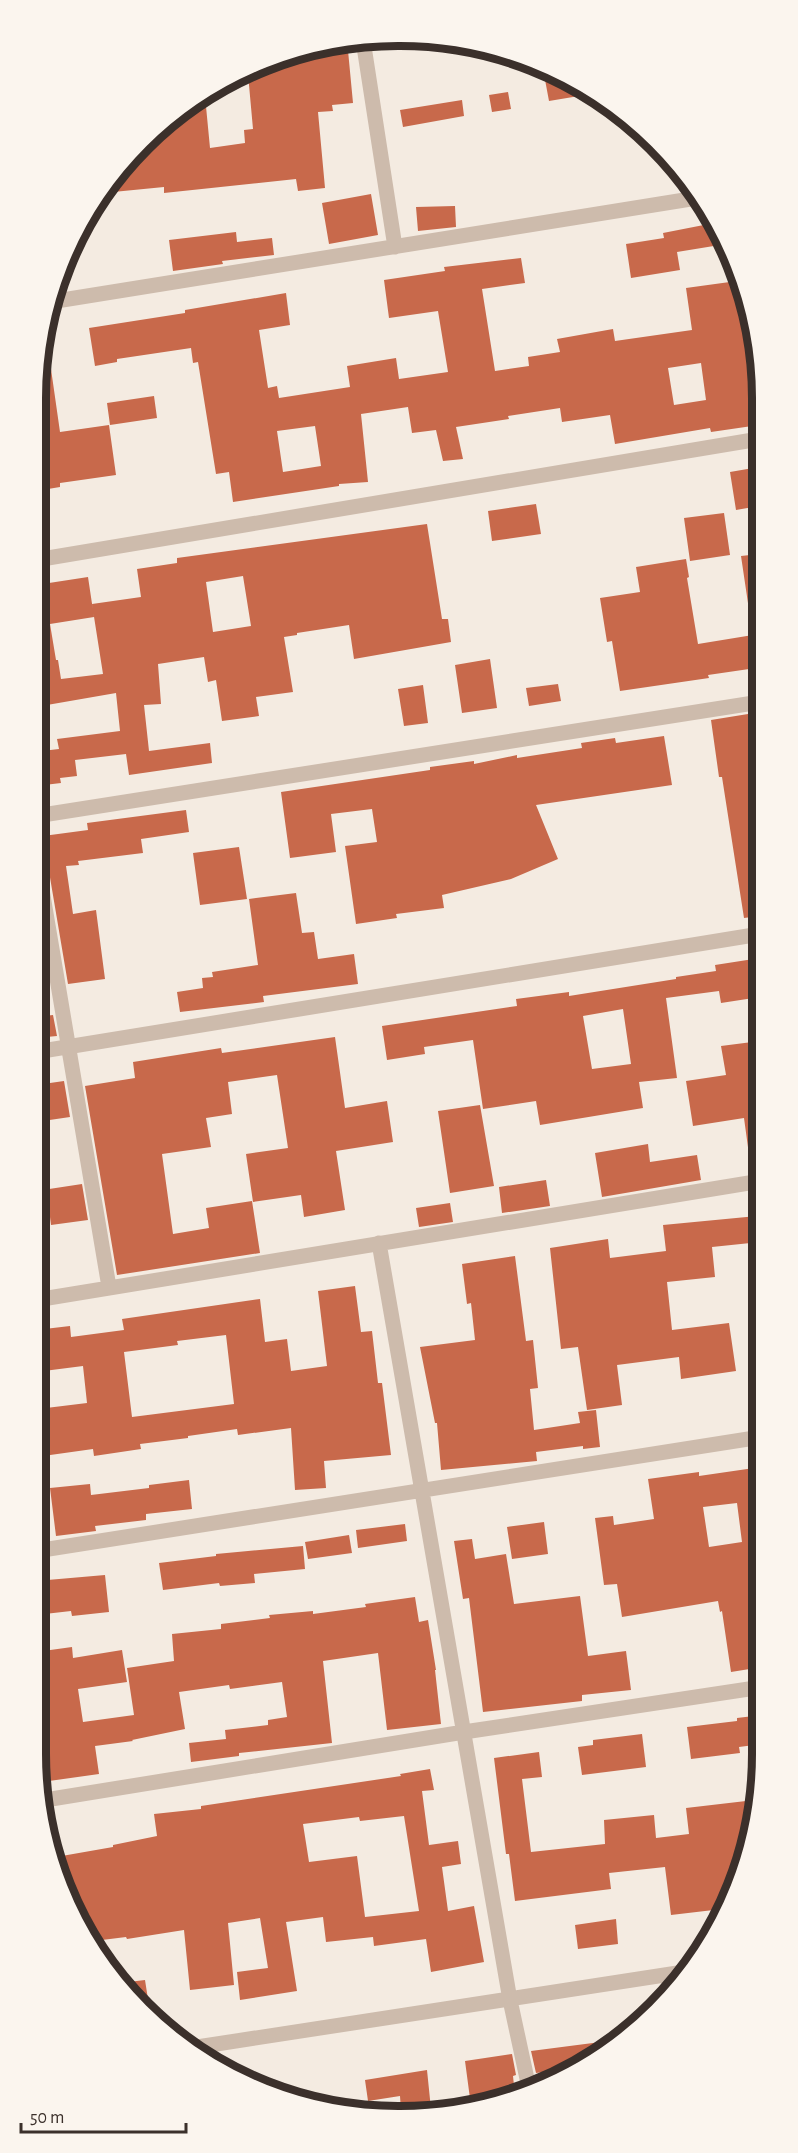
<svg xmlns="http://www.w3.org/2000/svg" width="798" height="2153" viewBox="0 0 798 2153" font-family="'Alegreya Sans',sans-serif">
	<style>
		.building { fill: #c8694b; fill-rule: evenodd }
		.lines { fill: none; stroke-linecap: round; stroke-linejoin: round }
		.minor { stroke: #cdbbac; stroke-width: 15 }
		.rim { fill: none; stroke: #3b302b; stroke-width: 8 }
	</style>
	<rect width="100%" height="100%" fill="#f4ebe1"/>
	<path class="building" d="M347,40l6,63 -21,2 1,6 -15,1 7,76 -27,3 -2,-12 -132,14v-6l-61,6 8,-15 94,-82 5,52 35,-5 -1,-13 9,-1 -5,-55z
		M543,69l38,16 10,9 -42,7z
		M508,92l3,17 -19,3 -3,-17z
		M462,100l2,16 -61,11 -3,-17z
		M371,194l7,41 -49,9 -7,-41z
		M455,206l1,21 -38,4 -2,-24z
		M714,223l12,21 -49,8 3,18 -49,8 -5,-34 38,-6 -1,-5z
		M236,232l1,10 35,-4 2,17 -52,6 1,3 -50,7 -4,-31z
		M521,258l4,25 -43,6 13,82 34,-5 -1,-9 32,-5 -3,-13 56,-10 2,12 77,-11 -6,-42 51,-7 22,70v74l-48,7 -1,-4 -95,16 -5,-29 -48,7 -2,-14 -52,8 1,3 -53,8 7,32 -20,2 -7,-31 -24,3 -4,-26 -47,7 7,68 -29,2v2l-106,16 -4,-30 -13,2 -18,-112 -5,1 -2,-15 -74,11v3l-22,4 -6,-38 96,-15v-3l101,-17 4,32 -31,5 9,58 9,-2 2,12 71,-11 -3,-21 49,-8 3,21 49,-7 -10,-61 -49,7 -5,-38 61,-9 -1,-4zM701,363l5,37 -32,5 -6,-37zM315,426l6,40 -38,6 -6,-41z
		M43,348h5l12,84 49,-7 7,50 -56,8v4l-24,4v-92z
		M154,396l3,22 -47,7 -3,-22z
		M759,467v39l-23,4 -6,-38z
		M536,504l5,30 -49,7 -4,-30z
		M724,513l6,42 -40,6 -6,-43z
		M427,524l15,95h6l3,23 -97,17 -5,-34 -52,8v2l-13,2 9,55 -37,5 3,19 -37,5 -6,-41 -8,2 -4,-25 -46,7 3,40 -17,1 5,46 61,-8 2,20 -83,12 -3,-21 -51,6 2,16 -17,2 1,5 -25,3v-27l7,-1 -1,-7 17,-2 -2,-10 63,-8 -4,-38 -69,12 -5,-24h-6v-96l52,-8 6,40 -44,7 6,36h2l3,19 42,-5 -11,-70 49,-7 -4,-28 40,-6v-5zM243,576l8,50 -38,6 -7,-50z
		M759,554v55l-10,1 -8,-54z
		M686,559l3,18 -2,1 11,66 61,-10 1,30 -5,1 1,3 -48,7 1,3 -89,13 -8,-50 -5,1 -7,-44 40,-6 -4,-25z
		M490,659l7,49 -35,5 -7,-48z
		M558,684l3,17 -32,5 -3,-18z
		M423,685l5,38 -24,3 -6,-37z
		M748,714l12,81v19l-9,1 9,57v44l-16,2 -22,-141h-3l-8,-57z
		M664,736l8,49 -136,20 22,54 -47,20 -69,16 2,13 -48,6 1,4 -41,6 -11,-78 32,-4 -5,-33 -41,5 5,38 -46,6 -9,-66 149,-22v-3l44,-6v3l43,-9v3l65,-10 -1,-5 34,-5 1,5z
		M186,810l3,22 -48,7 2,14 -65,8 1,4 -13,1 7,48 23,-4 9,69 -37,5 -25,-148 45,-6 -1,-7z
		M239,847l8,52 -47,6 -7,-52z
		M296,893l6,40 12,-1 4,27 36,-5 4,30 -95,12 1,6 -84,10 -3,-20 26,-4 -1,-10 11,-1 -1,-5 46,-7 -9,-66z
		M36,913l12,74 -10,1 -2,-13z
		M760,958v39l-39,6 -2,-12 -53,7 11,80 -38,4 4,26 -103,17 -4,-24 -53,8 -10,-69 -49,7 1,7 -38,6 -5,-34 135,-20 -1,-7 53,-7v4l107,-17v-2l40,-6 -1,-6zM623,1009l8,55 -39,5 -9,-53z
		M53,1015l4,21 -21,2v-21z
		M335,1037l10,71 42,-7 6,41 -57,9 9,59 -41,7 -3,-22 -48,7 -7,-48 42,-6 -11,-73 -49,7 4,32 -26,4 5,29 -49,7 11,80 36,-6 -3,-20 46,-7 8,52 -143,22 -32,-189 50,-8 -2,-16 88,-14 1,5z
		M760,1041l1,120 -11,1 -6,-44 -51,8 -7,-45 40,-6 -5,-29z
		M64,1081l6,36 -34,5v-37z
		M480,1105l14,81 -44,7 -12,-82z
		M648,1144l2,18 47,-7 4,25 -99,17 -7,-44z
		M546,1180l4,26 -48,7 -3,-26z
		M82,1184l6,36 -37,5 -2,-16 -13,1v-19z
		M450,1203l3,19 -34,5 -3,-19z
		M757,1216l3,26 -48,5 3,30 -48,5 5,48 57,-7 7,48 -55,8 -2,-22 -62,8 5,40 -35,5 -9,-63 -17,2 -11,-101 58,-9 2,19 56,-7 -3,-26z
		M515,1256l11,85 7,-1 5,48 -8,1 4,41 46,-7 -2,-11 18,-2 4,37 -17,2v-3l-47,6 1,9 -96,9 -4,-47h-2l-15,-76 55,-7 -4,-37 -4,1 -5,-40z
		M355,1286l6,46 11,-1 6,52h4l9,72 -67,6 2,27 -31,2 -4,-62 -53,7 -1,-6 -49,7v2l-48,6 1,5 -47,7 -1,-7 -57,8v-20l5,-1 -3,-27 49,-6 -4,-37 -47,6v-42l34,-4 1,11 53,-7 -2,-11 138,-20 5,43 22,-3 4,32 36,-5 -9,-75zM226,1335l8,69 -102,13 -8,-65 54,-7 -1,-4z
		M761,1467l1,200 -31,5 -9,-61 -2,1 -2,-11 -96,16 -5,-33 -13,1 -9,-67 18,-2 1,9 40,-6 -6,-40 51,-7v4zM737,1503l5,39 -33,5 -6,-40z
		M189,1480l3,29 -46,5v6l-51,6 1,5 -40,5 -6,-48 40,-4 1,11 58,-7v-3z
		M544,1522l4,32 -36,5 -5,-32z
		M405,1524l2,17 -49,7 -2,-18z
		M349,1535l3,18 -44,6 -3,-17z
		M472,1539l3,20 31,-5 8,50 66,-8 8,60 38,-5 5,39 -49,5v6l-99,11 -14,-114 -6,1 -9,-58z
		M303,1546l2,23 -51,5 1,9 -35,3 -1,-3 -56,7 -4,-27 57,-7v-2z
		M105,1575l4,37 -37,4 -1,-5 -35,4v-34z
		M415,1597l4,25 9,-2 8,50h-1l6,54 -54,6 -9,-77 -55,8 9,82 -93,10v3l-48,6 -2,-19 37,-4 -1,-9 43,-5v-5l19,-3 -5,-35 -52,7 -1,-4 -50,7 6,37 -53,11 1,1 -38,5 4,28 -57,8 -6,-28v-6l4,-1 -4,-25v-70l36,-5 1,11 49,-8 5,32 -49,7 5,33 51,-7 -7,-47 47,-7 -2,-27 49,-5v-5l49,-6 -1,-3 44,-4v3l53,-7 -1,-3z
		M762,1715v29l-23,3 1,6 -49,6 -4,-32 50,-6v-3z
		M642,1734l4,33 -64,8 -4,-28 15,-2v-5z
		M539,1752l3,25 -20,2 9,73 74,-8 -1,-24 50,-5 2,23 33,-4 -3,-26 60,-7 5,36 -1,11 -28,61 -51,6 -6,-48 -56,6 2,16 -96,12 -6,-47h-3l-12,-96z
		M430,1769l4,21 -12,1 7,54 29,-4 3,23 -19,3 6,44 26,-5 10,56 -53,10 -5,-33 -52,7 -1,-9 -47,5 -3,-25 -37,5 11,69 -57,9 -3,-28 31,-4 -8,-50 -32,5 6,62 -44,5 -6,-60 -57,9 -1,-2 -32,4 -4,-5 -2,-19 -8,1 -12,-18 -3,-17h-3l-6,-26 57,-10v-2l44,-9 -3,-22 47,-5v-3l200,-30 -1,-2zM404,1816l15,95 -54,6 -8,-61 -48,6 -6,-38 56,-7 1,4z
		M616,1919l2,25 -40,5 -3,-24z
		M145,1980l5,32 -24,-18 -6,-11z
		M616,2040l-15,16 -28,12 -37,5 -5,-22z
		M512,2054l4,21 -3,1 2,19 -22,10 -22,1 -6,-45z
		M427,2070l4,39 -30,2 -1,-15 -32,5 -3,-21z"/>
	<g class="lines">
		<path class="minor" d="M363,40l32,207
			M50,302l647,-104
			M36,560l723,-121
			M36,816l724,-114
			M36,854l73,433
			M36,1052l724,-118
			M379,1243l131,757 19,88
			M36,1300l725,-119
			M36,1551l725,-114
			M45,1800l419,-68 298,-45
			M197,2047l487,-75"/>
	</g>
	<path d="M0 0H798V2153H0ZM398 46H400A352 352 0 0 1 752 398V1754A352 352 0 0 1 400 2106H398A352 352 0 0 1 46 1754V398A352 352 0 0 1 398 46Z" fill="#fbf5ee" fill-rule="evenodd"/>
	<path class="rim" d="M398 46H400A352 352 0 0 1 752 398V1754A352 352 0 0 1 400 2106H398A352 352 0 0 1 46 1754V398A352 352 0 0 1 398 46Z"/>
	<path d="M21 2123v9h165v-9" fill="none" stroke="#3b302b" stroke-width="3"/>
	<text x="30" y="2123" font-size="18" fill="#3b302b" stroke="#fbf5ee" stroke-width="4.5" paint-order="stroke">50 m</text>
</svg>
